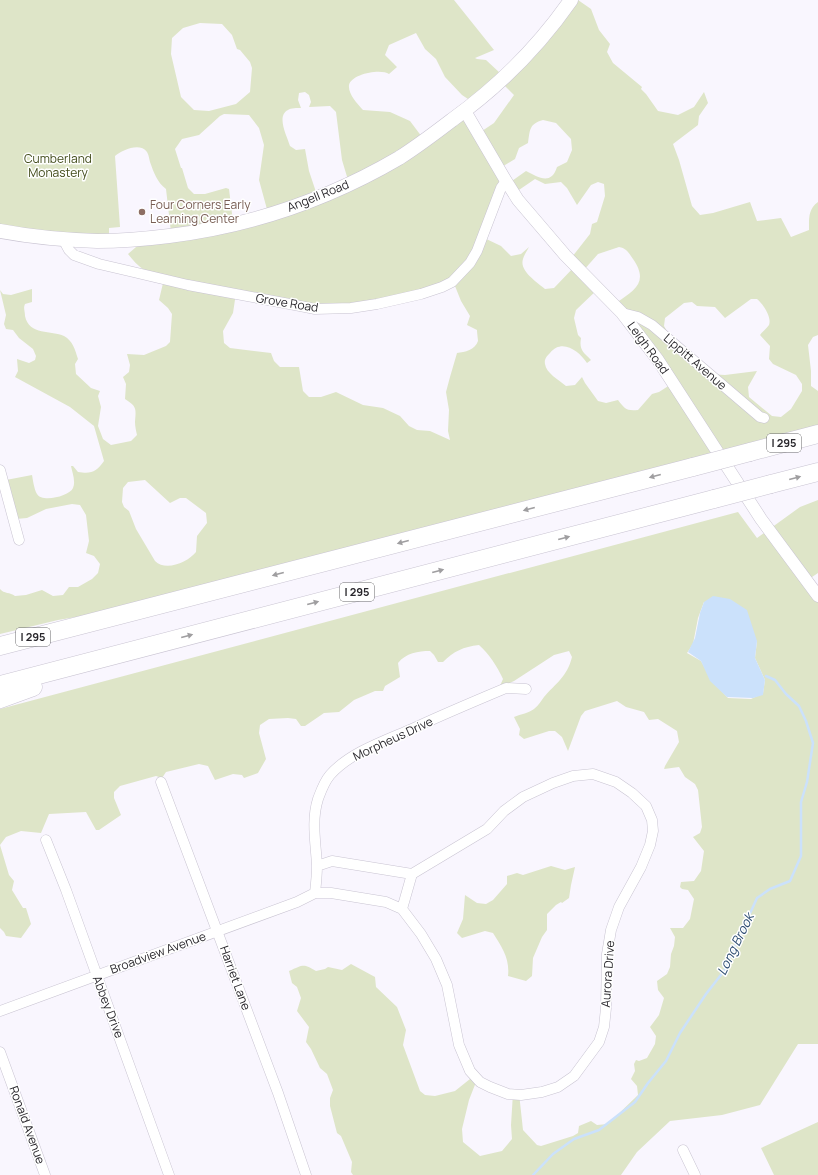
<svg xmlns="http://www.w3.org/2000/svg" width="818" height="1175" viewBox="0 0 818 1175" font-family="Manrope,sans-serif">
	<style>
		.green { fill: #dee5c8; fill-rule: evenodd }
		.water { fill: #cbe1fb }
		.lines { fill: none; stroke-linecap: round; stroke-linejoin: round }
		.stream { stroke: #cbe1fb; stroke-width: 2.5 }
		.minor-casing { stroke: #c9c4d2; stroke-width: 11 }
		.tertiary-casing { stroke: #c9c4d2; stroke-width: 13 }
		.secondary-casing { stroke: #c9c4d2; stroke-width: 15 }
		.motorway-casing { stroke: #c9c4d2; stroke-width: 19 }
		.minor { stroke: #fff; stroke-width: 10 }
		.tertiary { stroke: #fff; stroke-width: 12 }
		.secondary { stroke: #fff; stroke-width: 14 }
		.motorway { stroke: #fff; stroke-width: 18 }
		.motorway-bridge-casing { stroke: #c9c4d2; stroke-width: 19; stroke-linecap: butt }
		.motorway-bridge { stroke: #fff; stroke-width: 18 }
		.oneway { fill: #9f9ea0 }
		.education-dot { fill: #8d6e63; stroke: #fff; stroke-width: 1.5 }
		.labels { text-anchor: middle; stroke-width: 3; stroke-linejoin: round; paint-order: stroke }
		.shield { fill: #fff; stroke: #69686b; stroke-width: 1 }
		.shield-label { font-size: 11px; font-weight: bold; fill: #29272c }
		.park-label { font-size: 12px; fill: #434d1c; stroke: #fff }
		.street-label { font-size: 12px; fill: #29272c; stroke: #fff }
		.education-label { font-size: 12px; fill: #785e54; stroke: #fff; text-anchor: start }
		.water-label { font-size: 13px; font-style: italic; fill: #2d4d72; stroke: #fff }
	</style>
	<rect width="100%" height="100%" fill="#f9f6fe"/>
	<path class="green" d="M0,0h454l40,50 -19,8 2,1 9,1 14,13 78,-73 13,9 8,21 11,14 -3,8 6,11 29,24 -1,2 5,5 12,17 20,4 16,-8 10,-15 4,11 -9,13 -1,9 -25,19 6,16 13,46 8,9 13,-2 37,-11 7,19 24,-3 10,19 18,-7c0,-11 -1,-21 9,-28v133l-5,2 -5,8 3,26v15l7,5v38l-712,183 -48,8 -58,14v-45c4,5 10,3 15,7l11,-1 16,-5 11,6 10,-1 6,-8h9l14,-8 6,-6 2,-9 -6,-8 -8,-3 3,-12 -3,-26 -6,-10 -8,-1 -26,5 -19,9 -11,1 -10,-39 26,-5c1,5 2,14 5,19 5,9 33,2 36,-6 3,-7 -1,-16 -2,-22h2l5,6c14,2 18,0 26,-11l-10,-35 -24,-19 -55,-30 3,-6 -1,-12 12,4 6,-3 1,-4 -3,-7 -14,-11 -6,-8 -7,-1 -2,-5 2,-9 -6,-25 3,4 8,1 21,-6v13l-7,2c-2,4 0,7 0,12 4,20 27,14 39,20 9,5 11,14 14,23l-3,5 1,10 15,14 9,3 -2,5 3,11 -3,19 5,13 8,6 20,-4 6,-6c-1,-4 -2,-9 -2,-13 1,-14 2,-15 -10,-23l1,-15 -3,-7 6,-5 1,-7 -3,-11 17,1 22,-9 4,-4 2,-28 -4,-6 -9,-8 5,-21c-17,-5 -26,-12 -36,-25l15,-13 28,-9 -5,-43c-9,-7 -12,-16 -16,-27 -1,-3 -1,-7 -3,-10 -7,-10 -25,-2 -32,4l5,71 -11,1v8l-109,-7zM200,23l22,1 10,11 5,14 3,1 10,12 2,6 -2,24 -14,12 -27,7 -15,-1 -13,-13 -10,-43 1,-16 11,-10zM416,33l9,16 11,10 9,18 17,18 9,6 28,-21 15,15 -20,28 -15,10 -15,-22 -42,26 -12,-16 -20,-9 -27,-2c-6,-7 -15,-16 -14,-25 2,-11 32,-17 40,-11l8,-7 -12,-12 4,-10zM305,92l4,3 2,7 -2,5 21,-1 6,6 6,48 6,20 -32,12 -7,-21 -4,-22 -9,1 -6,-4c-3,-10 -14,-30 -2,-36 3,-2 9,-2 13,-2l-3,-8 1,-7zM224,114l25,1 10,13 5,17 -5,35 9,33 -35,9 -4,-33 -3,-1 -21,6h-11l-6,-6 -6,-20h-1l-6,-19 7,-10 17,-4 21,-19zM543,120l13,3 15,16 1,11 -5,12 -10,5c-6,19 -19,10 -31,4l-17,12 7,9 19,-13 10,5 16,-2 6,6 10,17 14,-20 7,-3 6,2 1,12 -8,26 -5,2 -2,10 -18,23 4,8 -22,23 -9,1c-8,-7 -26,-18 -22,-30 1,-4 4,-8 6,-12l-8,7 -10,2 -10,-10 -21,-10 22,-60 -2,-8 15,-9 4,-11 9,-5c2,-13 1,-19 15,-23zM619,247c7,1 10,6 14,12 16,23 2,31 -17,44l57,80 -14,9 -7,2 -14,16c-12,1 -13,-1 -20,-10l-12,3 -8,-2 -13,-18 -3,-6 -7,8 -9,1c-7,-6 -20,-13 -21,-22 -1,-5 2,-8 5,-11 12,-15 29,-2 37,10l4,-3c-8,-8 -12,-10 -10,-22l-3,-3 -4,-17 2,-8 23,-22 -16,-17 15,-17zM453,281l8,20 9,15 -3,9 10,5c0,3 1,9 1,11 -3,9 -13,11 -21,12l-7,24 -4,15 3,18 -1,21 2,9 -20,-9 -13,-1 -8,-4 -9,-10 -17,-8 -20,-3 -27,-13 -15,5h-12l-6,-6 -4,-24h-19l-6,-6 -3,-8 -41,-5 -6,-5 -1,-12 10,-18 3,-20 64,12 33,1 64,-9zM751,299h6c6,5 15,18 12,26 -2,3 -7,7 -9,10l10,11 -1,13 4,5 23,11 6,9v7l-11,18 -10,8 -9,-1 -23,-19 -1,-10 9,-16 -32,4 -16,-1 -41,-41 -4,-7 1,-8 19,-15 8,-1 5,4 18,1 10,11zM145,480l25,23 10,-5h6l20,15 1,10 -10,13 -1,16c-8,10 -30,20 -41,9l-19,-32 -7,-18 -5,-4 -2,-5 1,-14 5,-6z
		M818,500v73l-9,6 9,12v453h-20l-38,61 -38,10 -52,6 -33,31 -16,23h-268l-2,-3 1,-10 -11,-26 -4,-3 -7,-27v-8l3,-8 -6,-16 -7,-6 -9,-19 -5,-7 3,-15 -12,-16 4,-13 -4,-11 -5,-4 -3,-12c14,-6 14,-8 27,0l9,-2 3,-2 14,3 9,-6 24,13 1,10 21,20 9,23 -3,15 17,46 5,4 10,1 20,-5 20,-16 3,2 -9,23 -7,29 1,13 17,14 22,-5 10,-12 -1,-14 2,-32h6l4,37 14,15 4,1 32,-10 5,-3 1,-7 12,-5 6,4 11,-1 30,-29 -1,-9 -6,-7 4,-8 -1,-7 2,-4 3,1 8,-3 8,-14 1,-8 -6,-9 9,-12 5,-17 -6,-8 -1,-9 10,-7 3,-7 1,-13 3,-8 1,-9 -5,-9h13l7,-9 4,-20 -6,-9 -6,-1 -2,-2 1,-5 13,-1 7,-10 3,-20 -11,-14 7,-4 2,-6 -4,-37 -3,-6 -10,-7 -6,-10 -15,2 1,-3 14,-24 -2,-11 -19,-12 -9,1 -5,-8 -18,-5 -9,-6 -32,10 -4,5 -13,35 -6,-14 -7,-6h-6l-25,8 -5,-4 1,-6 -6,-12c7,-3 15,-4 20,-8 5,-4 7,-8 10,-12 12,-14 23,-20 28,-40l-3,-6 -15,4 -40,26 -15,7 4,-9c-6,-13 -14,-25 -24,-34 -16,2 -25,6 -36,17h-5l-4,-7 -4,-4c-12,0 -24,2 -32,12l2,14 -15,9 -2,5h-8l-21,9 -15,12 -15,1 -19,13h-4l-5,-7 -8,-1 -19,1 -9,6 -1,8 7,26 -8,14 -14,5 -2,-3 -9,-1 -18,6 -7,-14 -9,-2 -33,8 -4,6 -6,-2 -36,10 -6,6v6l7,17 -22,15h-3l-10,-18 -37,2 -8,19 -20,-2 -15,6 -6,8 9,30 5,6 -2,9 11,18h3l5,16 -10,14 -15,-2 -2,-4 -4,-4v-219l738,-197 19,26 43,-31zM704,602l53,39 -2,17 10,22 -2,13 -12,6 -23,-1 -16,-17 -11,-20 -14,-8 6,-9 5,-26z
		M551,866l14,4 10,-3 -4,18 -2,13 -7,5 -1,-1 -5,3 -9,9v16l-5,7 -9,21 -1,18 -6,5 -18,-5c2,-17 -6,-29 -15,-43l-8,-2 -23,7 -5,-5 6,-14 2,-24 12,8 9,1 7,-4 14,-16v-8l10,-3 6,2z
		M818,1122v53h-44l-13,-27z"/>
	<path class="water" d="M713,596l17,3 17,11 10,31 -2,17 10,22 -2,15 -10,3 -26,-1 -17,-16 -9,-20 -13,-9 7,-14 5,-25 4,-11z"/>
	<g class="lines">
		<path class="stream" d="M533,1175l20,-21 21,-15 25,-9 36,-28 13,-19 18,-22 14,-28 26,-39 18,-23 33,-73 13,-9 20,-8 11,-25v-54l6,-20 6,-39 -7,-22 -7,-15 -13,-12 -11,-14 -9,-4"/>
		<defs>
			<path id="minor" d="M63,239l6,11 5,5 25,9 30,7 59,14 112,21 15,3 36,-1 26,-4 44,-10 21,-7 10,-5 18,-19 7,-12 24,-63 5,-7
				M622,313l16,4 14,8 108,92 4,1
				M0,470l19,70
				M161,782l117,311 28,82
				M46,840l20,50 103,285
				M317,866l15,-5 80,13
				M315,893c1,-9 2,-18 2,-27 -1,-22 -6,-45 1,-67 3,-8 6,-17 12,-24 20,-23 57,-35 84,-47 30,-14 61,-27 92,-40l20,1
				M0,1011l297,-109 18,-9h16l55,9 16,7 19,25 15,25 11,26 12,60 11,26 10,11 10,5 18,7 13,1 21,-3 16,-5 16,-11 25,-34 5,-15 2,-19 1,-54 4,-24 8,-23 22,-40 9,-22 3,-14 -1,-11 -6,-14 -14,-13 -16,-11 -23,-8 -20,2 -20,7 -30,14 -19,14 -17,18 -75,45 -10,35
				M0,1052l45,123
				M683,1150l12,25"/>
			<path id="tertiary" d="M465,111l41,70 12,19 47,55 57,58 36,47 103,159 57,77"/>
			<path id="secondary" d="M0,231c32,6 65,9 97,10 24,0 48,-2 72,-5 81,-10 160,-37 230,-78 19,-12 36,-25 53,-38 46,-33 87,-74 119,-120"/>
			<path id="motorway" d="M750,452l68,-18
				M771,484l47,-12
				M0,646l693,-179
				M0,685l714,-186
				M0,699l33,-12"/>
		</defs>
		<use href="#minor" class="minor-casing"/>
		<use href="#tertiary" class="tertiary-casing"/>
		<use href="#secondary" class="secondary-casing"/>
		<use href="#motorway" class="motorway-casing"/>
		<use href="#minor" class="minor"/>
		<use href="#tertiary" class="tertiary"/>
		<use href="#secondary" class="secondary"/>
		<use href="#motorway" class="motorway"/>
		<defs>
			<path id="motorway-bridge" d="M693,467l57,-15
				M714,499l57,-15"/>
		</defs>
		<use href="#motorway-bridge" class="motorway-bridge-casing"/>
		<use href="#motorway-bridge" class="motorway-bridge"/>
	</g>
	<defs><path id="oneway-solid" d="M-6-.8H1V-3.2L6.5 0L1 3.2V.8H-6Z"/></defs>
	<g class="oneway">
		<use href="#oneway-solid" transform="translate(655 476) rotate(165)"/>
		<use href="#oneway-solid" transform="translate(795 478) rotate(-15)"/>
		<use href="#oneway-solid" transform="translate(529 509) rotate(165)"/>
		<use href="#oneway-solid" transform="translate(564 538) rotate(-15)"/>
		<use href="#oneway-solid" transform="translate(403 542) rotate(165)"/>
		<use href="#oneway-solid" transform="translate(438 571) rotate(-15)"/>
		<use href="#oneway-solid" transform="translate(278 574) rotate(165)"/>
		<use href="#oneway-solid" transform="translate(313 603) rotate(-15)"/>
		<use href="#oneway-solid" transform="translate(187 636) rotate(-15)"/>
	</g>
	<circle class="education-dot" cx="142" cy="212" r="4"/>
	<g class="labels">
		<g class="shield">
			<rect x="767" y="434" width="34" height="18" rx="3"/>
			<rect x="340" y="583" width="34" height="18" rx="3"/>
			<rect x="16" y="628" width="34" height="18" rx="3"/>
		</g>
		<g class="shield-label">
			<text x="784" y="447">I 295</text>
			<text x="357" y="596">I 295</text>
			<text x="33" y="641">I 295</text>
		</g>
		<g class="park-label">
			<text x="58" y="163">Cumberland<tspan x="58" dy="14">Monastery</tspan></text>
		</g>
		<g class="street-label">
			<text transform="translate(318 196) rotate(-22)" y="4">Angell Road</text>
			<text transform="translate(287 303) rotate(9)" y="4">Grove Road</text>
			<text transform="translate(648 348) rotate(54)" y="4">Leigh Road</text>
			<text transform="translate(695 362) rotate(41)" y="4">Lippitt Avenue</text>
			<text transform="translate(393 739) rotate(-25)" y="4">Morpheus Drive</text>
			<text transform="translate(158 953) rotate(-20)" y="4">Broadview Avenue</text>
			<text transform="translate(608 974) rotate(-86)" y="4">Aurora Drive</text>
			<text transform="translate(235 978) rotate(70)" y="4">Harriet Lane</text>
			<text transform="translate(108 1007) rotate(69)" y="4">Abbey Drive</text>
			<text transform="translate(27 1125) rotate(70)" y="4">Ronald Avenue</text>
		</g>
		<g class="education-label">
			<text x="150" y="209">Four Corners Early<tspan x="150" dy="14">Learning Center</tspan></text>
		</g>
		<g class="water-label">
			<text transform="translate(735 944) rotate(-64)" y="5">Long Brook</text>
		</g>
	</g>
</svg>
